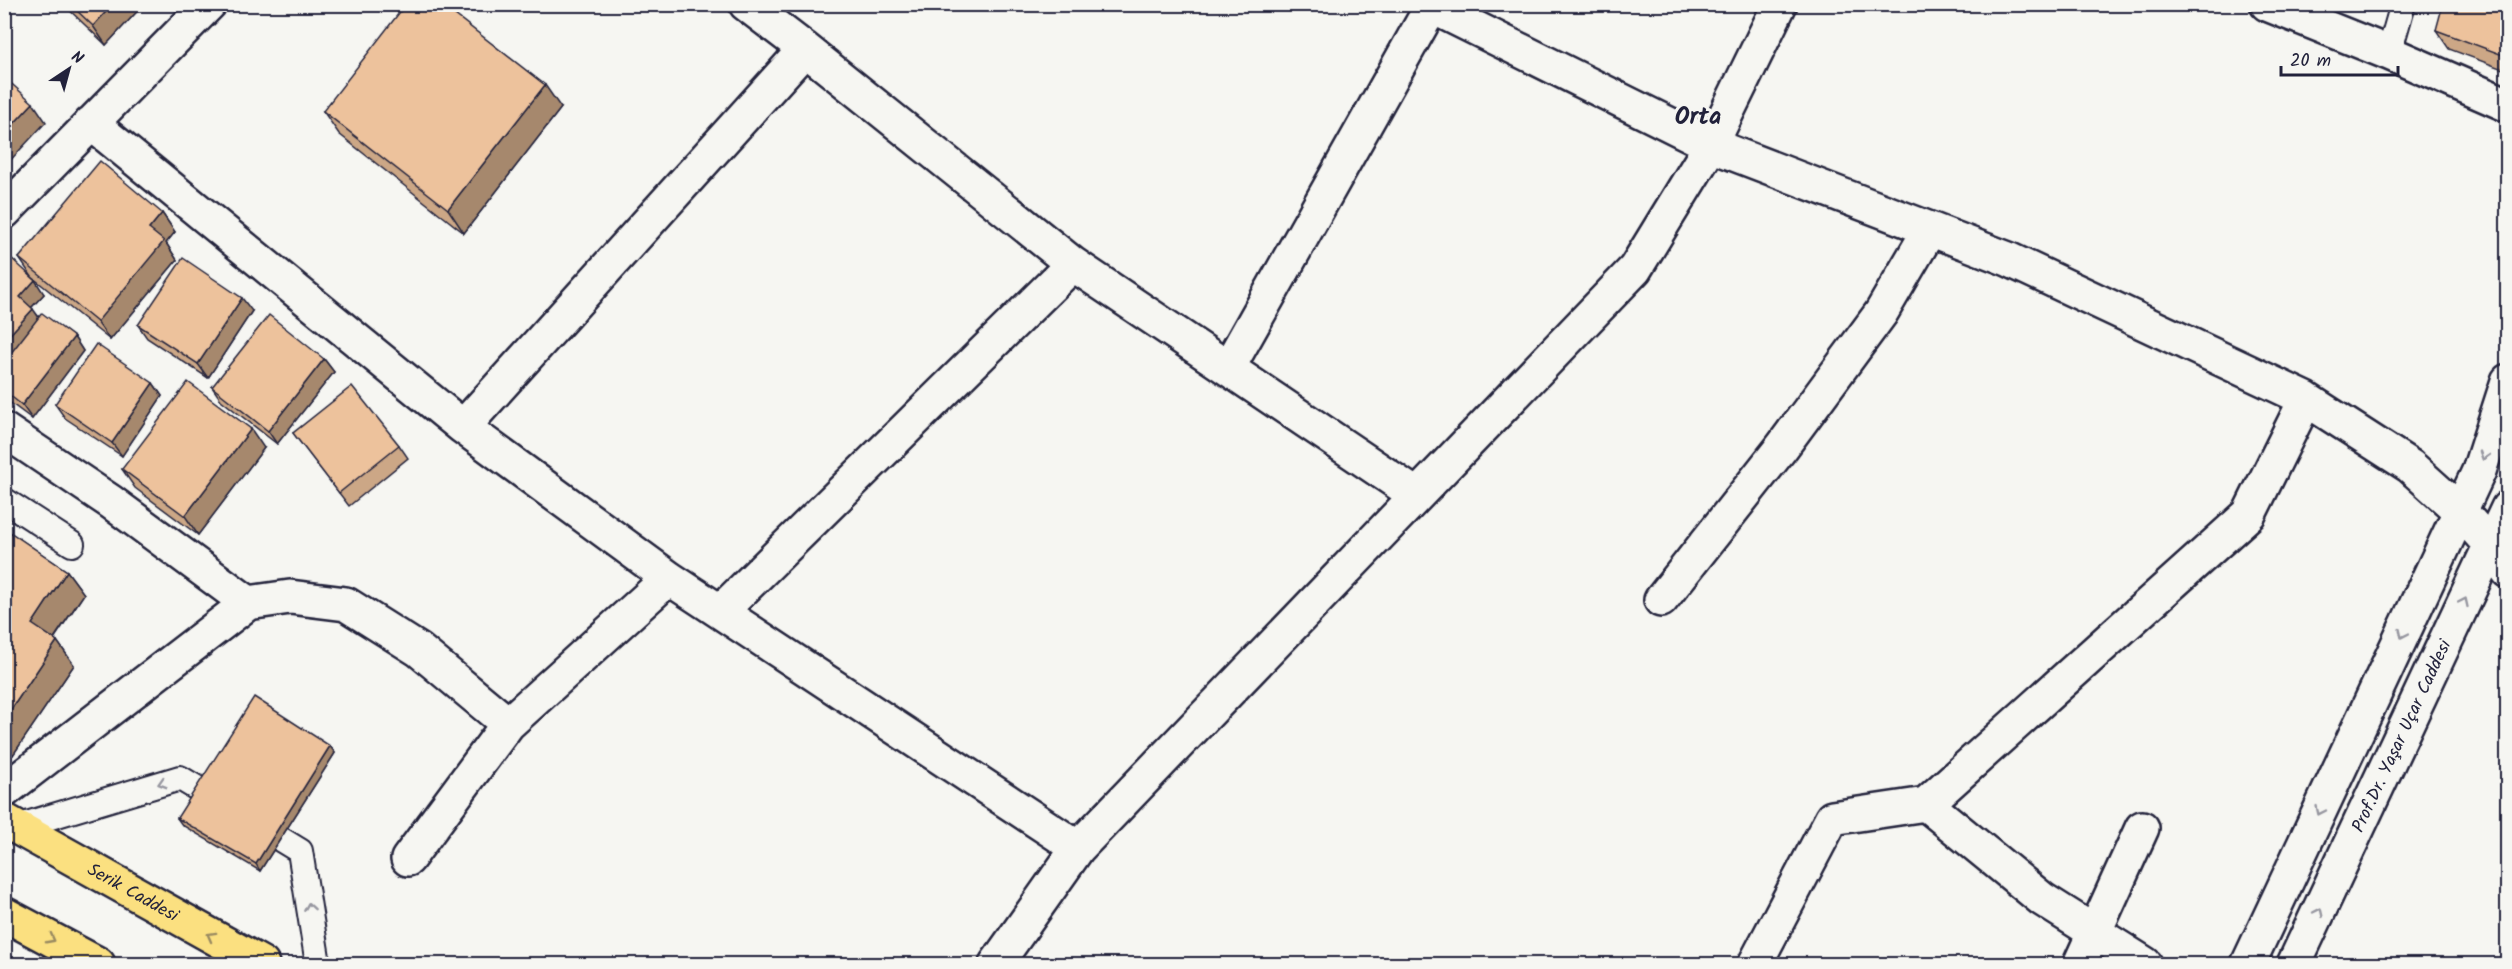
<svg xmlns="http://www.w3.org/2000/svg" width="2512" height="969" viewBox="0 0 2512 969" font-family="Kalam,sans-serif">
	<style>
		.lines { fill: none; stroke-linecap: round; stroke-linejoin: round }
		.lane-casing { stroke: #22223b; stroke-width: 28 }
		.street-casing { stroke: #22223b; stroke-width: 38 }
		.secondary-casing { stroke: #22223b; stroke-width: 38 }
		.highway-casing { stroke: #22223b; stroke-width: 38 }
		.lane { stroke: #f6f6f2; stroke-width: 24 }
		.street { stroke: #f6f6f2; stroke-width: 33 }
		.secondary { stroke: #f6f6f2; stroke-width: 33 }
		.highway { stroke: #fbe080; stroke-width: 33 }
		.wall { fill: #cca786; stroke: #22223b; stroke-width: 1.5 }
		.shaded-wall { fill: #a6886d; stroke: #22223b; stroke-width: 1.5 }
		.building { fill: #edc29c; stroke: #22223b; stroke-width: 1.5 }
		.oneway { stroke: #9797a0 }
		.oneway2 { stroke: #998a61 }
		.labels { text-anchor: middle; stroke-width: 6; stroke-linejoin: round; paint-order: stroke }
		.street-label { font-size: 18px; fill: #22223b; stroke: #f6f6f2 }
		.district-label { font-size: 24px; font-weight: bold; fill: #22223b; stroke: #f6f6f2 }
	</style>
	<rect width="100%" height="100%" fill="#f6f6f2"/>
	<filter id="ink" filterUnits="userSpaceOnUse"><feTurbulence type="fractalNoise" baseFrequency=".0167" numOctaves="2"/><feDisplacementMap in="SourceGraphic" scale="12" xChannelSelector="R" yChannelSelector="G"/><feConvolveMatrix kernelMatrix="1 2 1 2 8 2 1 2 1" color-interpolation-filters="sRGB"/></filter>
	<g filter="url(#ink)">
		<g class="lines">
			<defs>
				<path id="lane" d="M2389,53l14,-49
					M4,500l68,44
					M254,823l46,28 18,113
					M17,827l163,-49 45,27"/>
				<path id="street" d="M746,4l59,45 268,215 343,231
					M1427,4l284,141 297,114 298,140 104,67 50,45 31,35 17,25
					M2267,4l122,49 119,52
					M91,123l372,304 206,151 409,270
					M4,212l205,-208
					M1228,368l205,-364
					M463,427l342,-378
					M4,430l107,72 137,101
					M1661,600l121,-153 99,-134 49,-84
					M721,611l352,-347
					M4,791l244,-188 42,-6 56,7 73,46 89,74
					M1926,804l116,95 103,65
					M408,859l100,-135 161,-146
					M996,964l82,-116 557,-579 76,-124 69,-141
					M1755,964l77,-146 94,-14 323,-290 57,-115
					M2080,964l62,-136"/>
				<g id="secondary">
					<path d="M2248,964l231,-493 29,-90"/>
					<path id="s1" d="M2294,964l214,-456"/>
				</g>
				<g id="highway">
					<path id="s2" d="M4,820l258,144"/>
					<path d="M4,914l94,50"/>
				</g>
			</defs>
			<use href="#lane" class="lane-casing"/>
			<use href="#street" class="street-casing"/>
			<use href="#secondary" class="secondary-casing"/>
			<use href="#highway" class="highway-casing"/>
			<use href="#lane" class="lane"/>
			<use href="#street" class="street"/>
			<use href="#secondary" class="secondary"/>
			<use href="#highway" class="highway"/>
		</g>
		<path class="wall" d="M63,4h81l-38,41z
			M2508,4v67l-59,-22 -13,-19z
			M561,108l-97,125 -125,-99 -16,-23z
			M162,213l13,19 -9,11 11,17 -67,80 -78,-63 -13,-19z
			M4,261l40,33 -13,14 8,9 35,20 9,14 -51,68 -28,-21z
			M252,311l-44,67 -61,-40 -9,-13z
			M324,359l10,13 -57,72 -56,-44 -9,-13z
			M153,383l9,13 -40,60 -57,-38 -10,-14z
			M293,433l106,12 9,13 -59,48z
			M264,448l-66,87 -63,-47 -13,-19z
			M4,528l63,43 17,23 -30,45 3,2 17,24 -61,90 -9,-6z
			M330,746l5,7 -75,118 -78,-46 -5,-7z"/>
		<path class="shaded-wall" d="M113,4h31l-38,41 -13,-19z
			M545,85l16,23 -97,125 -16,-24z
			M33,103l13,19 -42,45v-33z
			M162,213l13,19 -9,11 11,17 -67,80 -13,-18 52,-93z
			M35,280l9,14 -15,16 -9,-13z
			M242,298l10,13 -44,67 -10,-14z
			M33,309l9,13 -38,42v-23z
			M74,337l9,14 -51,68 -10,-14z
			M324,359l10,13 -57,72 -9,-13z
			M153,383l9,13 -40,60 -10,-13z
			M251,429l13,19 -66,87 -13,-19z
			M67,571l17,23 -36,53 -16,-23z
			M57,641l17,24 -61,90 -9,-12v-23z
			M330,746l5,7 -75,118 -4,-7z"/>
		<path class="building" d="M70,4h43l-20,22z
			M406,4h35l104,81 -97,124 -125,-98z
			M2443,4h65v53l-72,-27z
			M4,77l29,26 -29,31z
			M100,161l62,52 -13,16 15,12 -67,81 -78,-64z
			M9,256l26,24 -15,17 13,12 -29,32v-80z
			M183,258l59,40 -44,66 -60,-39z
			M42,313l32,24 -52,68 -18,-14v-29z
			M269,315l55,44 -56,72 -56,-44z
			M96,344l57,39 -41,60 -57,-39z
			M188,382l63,47 -66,87 -63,-47z
			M352,386l47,59 -60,48 -46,-60z
			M4,528l63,43 -35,53 25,17 -53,79z
			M254,697l76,49 -74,118 -79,-46z"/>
		<defs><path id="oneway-chevron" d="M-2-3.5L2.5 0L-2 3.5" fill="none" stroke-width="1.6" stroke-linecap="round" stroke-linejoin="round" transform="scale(1.5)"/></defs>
		<g class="oneway">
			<use href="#oneway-chevron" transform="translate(2484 456) rotate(108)"/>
			<use href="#oneway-chevron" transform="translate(2464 602) rotate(-65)"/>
			<use href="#oneway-chevron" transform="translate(2403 634) rotate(115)"/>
			<use href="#oneway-chevron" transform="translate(162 783) rotate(163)"/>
			<use href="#oneway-chevron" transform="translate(2320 811) rotate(115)"/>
			<use href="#oneway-chevron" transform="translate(309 907) rotate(-99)"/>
			<use href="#oneway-chevron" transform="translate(2319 912) rotate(-65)"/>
		</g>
		<g class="oneway2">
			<use href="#oneway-chevron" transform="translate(211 936) rotate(-151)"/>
			<use href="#oneway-chevron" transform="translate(51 939) rotate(28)"/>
		</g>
	</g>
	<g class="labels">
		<g class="street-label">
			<text dy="6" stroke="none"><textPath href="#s1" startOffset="252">Prof.Dr. Yaşar Uçar Caddesi</textPath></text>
			<text dy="6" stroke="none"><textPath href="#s2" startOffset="148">Serik Caddesi</textPath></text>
		</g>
		<g class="district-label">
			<text x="1698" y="124">Orta</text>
		</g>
	</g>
	<rect width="2512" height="969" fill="none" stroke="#f6f6f2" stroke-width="24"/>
	<rect x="12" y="12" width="2488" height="945" fill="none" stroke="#22223b" stroke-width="2" filter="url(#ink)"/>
	<g transform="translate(69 69) rotate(36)" stroke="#f6f6f2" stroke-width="4.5" paint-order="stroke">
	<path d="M0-4.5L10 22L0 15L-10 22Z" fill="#22223b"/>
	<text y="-9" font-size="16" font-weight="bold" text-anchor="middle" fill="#22223b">N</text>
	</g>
	<path d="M2281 66v9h117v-9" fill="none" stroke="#22223b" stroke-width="3"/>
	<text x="2290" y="66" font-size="18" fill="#22223b" stroke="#f6f6f2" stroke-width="4.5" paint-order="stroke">20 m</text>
</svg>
